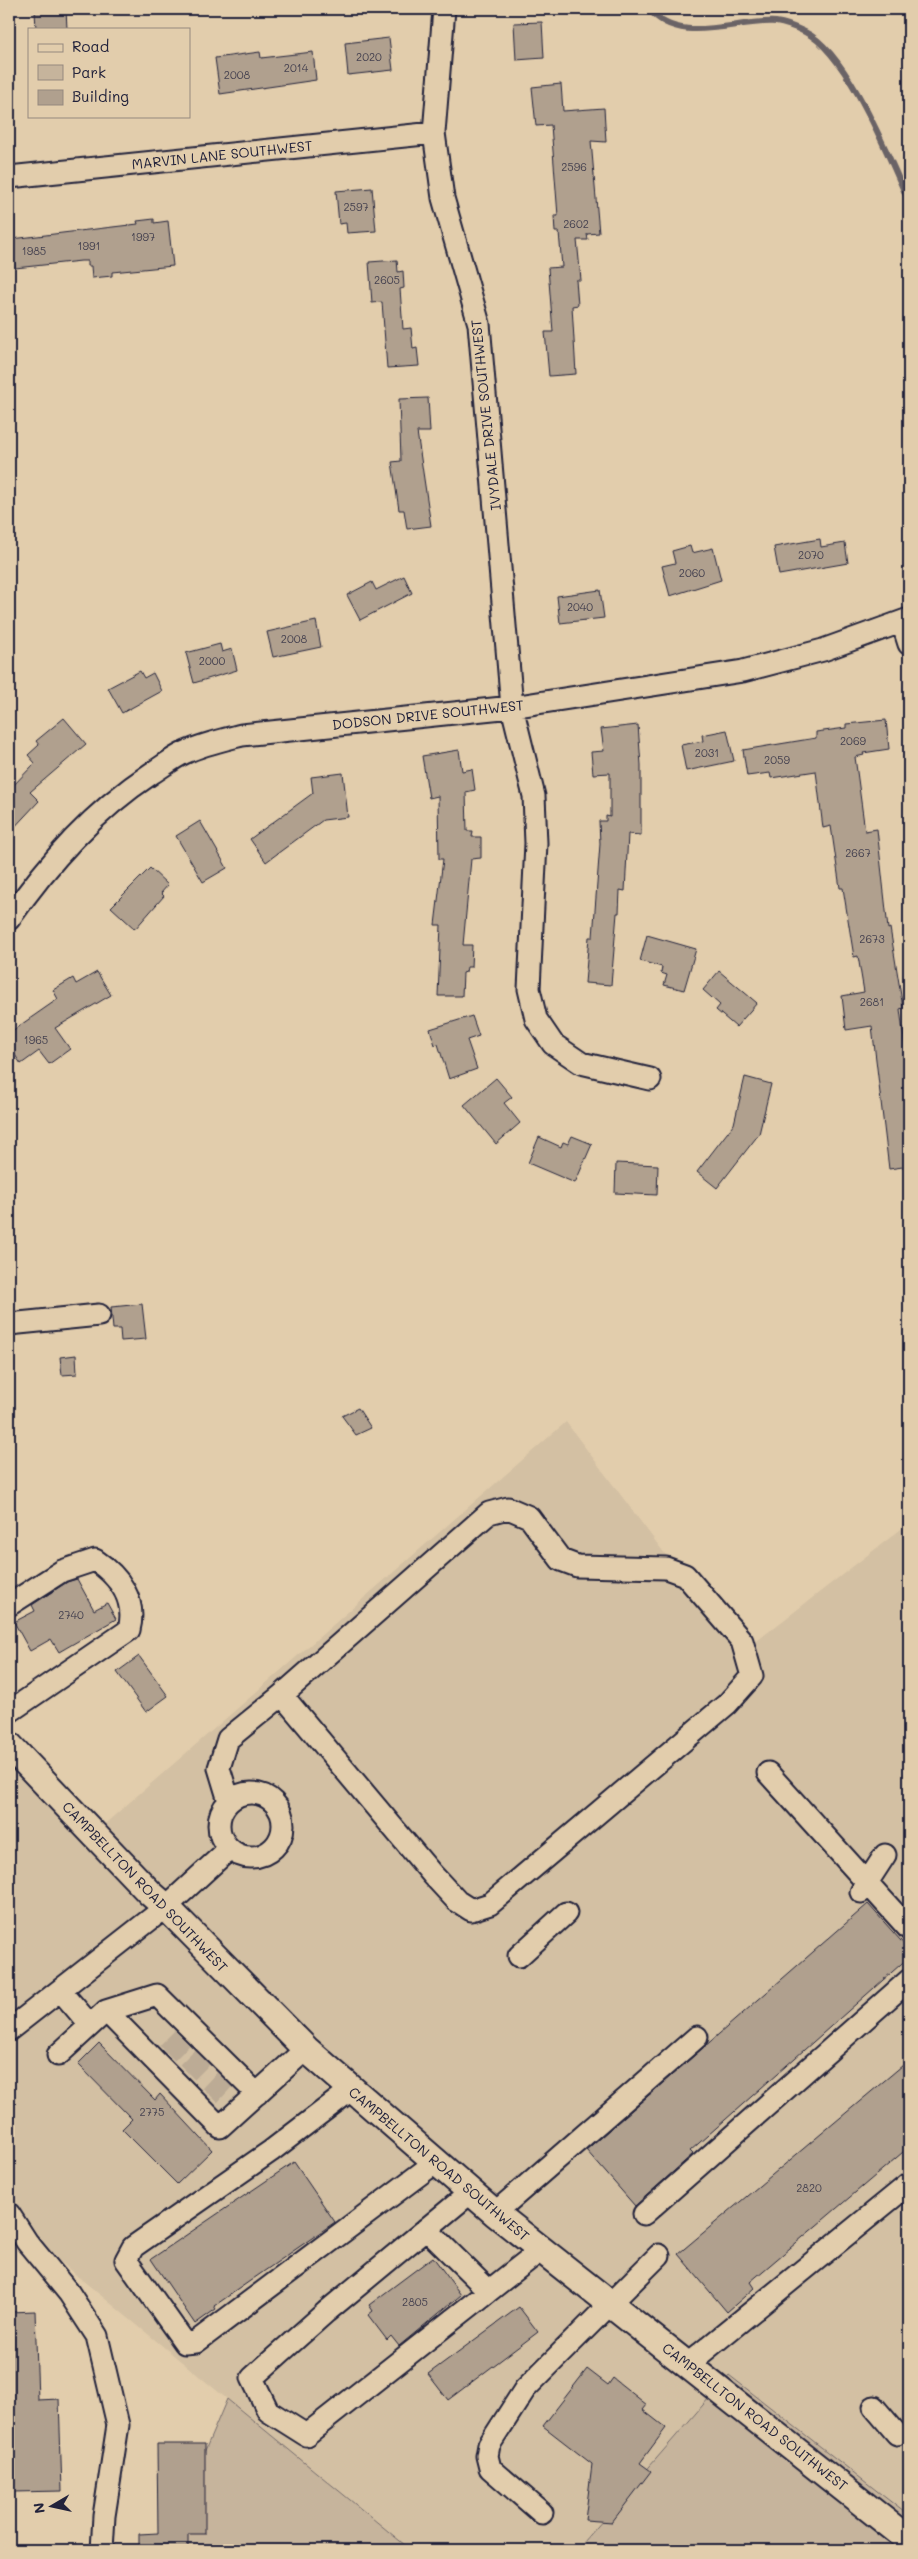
<svg xmlns="http://www.w3.org/2000/svg" width="918" height="2559" viewBox="0 0 918 2559" font-family="Mali,sans-serif">
	<style>
		.built { fill: #d3c0a3 }
		.green { fill: #c6b49c; stroke: #746b6c }
		.lines { fill: none; stroke-linecap: round; stroke-linejoin: round }
		.stream { stroke: #6b6366; stroke-width: 6 }
		.building { fill: #b0a08e; stroke: #22223b }
		.minor-tunnel { stroke: #bcab95; stroke-width: 21; stroke-dasharray: 21 11; stroke-linecap: butt }
		.minor-casing { stroke: #22223b; stroke-width: 25 }
		.major-casing { stroke: #22223b; stroke-width: 30 }
		.minor { stroke: #e2cdac; stroke-width: 21 }
		.major { stroke: #e2cdac; stroke-width: 26 }
		.labels { text-anchor: middle; stroke-width: 4; stroke-linejoin: round; paint-order: stroke }
		.number-label { font-size: 11px; fill: #464250 }
		.street-label { font-size: 14px; fill: #22223b; stroke: #e2cdac }
	</style>
	<rect width="100%" height="100%" fill="#e2cdac"/>
	<filter id="ink" filterUnits="userSpaceOnUse"><feTurbulence type="fractalNoise" baseFrequency=".02" numOctaves="2"/><feDisplacementMap in="SourceGraphic" scale="10" xChannelSelector="R" yChannelSelector="G"/><feConvolveMatrix kernelMatrix="1 2 1 2 8 2 1 2 1" color-interpolation-filters="sRGB"/></filter>
	<g filter="url(#ink)">
		<path class="built" d="M566,1422l174,232 169,-131v993l-180,-141 -152,175h-166l-402,-330v-462l75,84z"/>
		<path class="green" d="M729,2375l180,141v34h-332z
			M227,2399l184,151h-243l-4,-3z"/>
		<g class="lines">
			<path class="stream" d="M649,9c30,38 87,10 127,13 8,1 21,6 29,10 43,21 84,126 104,170"/>
		</g>
		<path class="building" d="M66,9l1,20h-31l-1,-18z
			M542,22l2,36 -28,2 -2,-37z
			M389,38l4,32 -45,5 -3,-32z
			M260,52l1,6 52,-6 3,28 -96,14 -5,-36z
			M561,84l2,27 41,-3 2,34 -15,-1 8,92 -12,1 1,6h-11l4,40h-5l2,25 -6,1 4,68 -27,2 -4,-44h8l-5,-64 14,-1 -3,-35h-4l-1,-16h4l-7,-91 -15,1 -4,-39z
			M372,188l4,43 -29,2 -1,-10 -7,1 -3,-33z
			M154,219v4l14,-2 5,45 -61,6v4l-20,2 -1,-12h-3v-5h-7l-66,7 -3,-29 126,-15 -1,-3z
			M397,260l1,12 5,-1 1,17 -4,1 3,40 8,-1 2,21 4,-1 2,18 -32,2 -5,-66 -10,1 -3,-41z
			M428,398l2,34h-13l14,94 -24,3 -3,-19h-5l-7,-48 9,-1 -2,-62z
			M820,539l1,8 24,-4 3,20 -69,12 -5,-28z
			M690,546l2,7 21,-5 8,32 -51,16 -8,-30 13,-3 -3,-12z
			M404,576l8,17 -52,27 -13,-25 25,-13 4,8z
			M600,590l4,28 -44,5 -3,-27z
			M316,621l5,26 -48,10 -6,-25z
			M220,644l2,8 10,-3 5,21 -43,13 -8,-30z
			M140,671l4,7 9,-5 9,18 -40,22 -14,-25z
			M64,718l22,26 -56,48 9,9 -30,32v-43l26,-27 -7,-8 11,-10 -3,-4z
			M886,720l3,29 -26,4 1,2 -9,2 10,74 12,-2 11,100 2,-1 13,80 -3,1 9,69v88l-20,3 -17,-143 -26,4 -4,-34 22,-4 -6,-36 -4,1 -11,-69h-3l-9,-62 -8,2 -7,-57 -45,7 -1,-5 -23,3 -4,-26 73,-12v-6l30,-4v-4z
			M638,725l3,40v70l-13,-1 -3,57 -5,-1 -1,23h-2l-6,72 -26,-2 4,-46h4l7,-93 -1,-23h7v-5l4,1v-44l-17,1 -2,-22 13,-1 -3,-22z
			M727,730l7,31 -48,10 -5,-26 22,-4 -1,-6z
			M459,750l3,21 10,-2 3,21 -9,2 1,39h6l-1,6h9v21l-10,1 -8,86h9l-1,22h-4l-1,5 -3,1 -1,23h-24l3,-71h-6l8,-66h-4l-1,-63 -9,2 -7,-42z
			M343,773l5,44 -25,3 -57,42 -16,-23 63,-46 -2,-16z
			M200,821l27,47 -24,14 -27,-46z
			M150,868l18,17 -7,8 3,3 -29,33 -24,-22z
			M647,935l49,14 -12,41 -20,-5 3,-10 -6,-2 1,-6 -22,-6z
			M719,971l38,32 -21,24 -20,-17 4,-5 -17,-15z
			M97,972l14,23 -56,33 15,21 -21,15 -10,-13 -18,13 -12,-18v-13l49,-34 -5,-9 20,-12 3,6z
			M472,1016l7,20 -12,4 10,29 -28,10 -11,-35 -3,1 -5,-16z
			M745,1077l26,7 -12,50 -42,54 -20,-16 37,-48z
			M496,1078l16,19 -8,6 16,20 -24,21 -32,-39z
			M572,1136l20,8 -17,39 -47,-20 11,-26 22,10 2,-5 5,2z
			M616,1163l42,2 -1,30 -42,-2z
			M142,1304l4,35 -25,2 -1,-12h-7l-2,-22z
			M76,1355l1,19 -15,1 -2,-18z
			M358,1408l13,20 -15,7 -14,-19z
			M77,1579l17,31 13,-7 9,16 -57,33 -8,-13 -21,12 -16,-29 21,-11 -3,-6 35,-23z
			M139,1656l29,40 -22,16 -29,-40z
			M868,1904l41,46v7l-219,194 3,3 -58,52 -49,-56z
			M99,2043l56,57 5,-6 52,56 -35,34 -55,-55 10,-10 -54,-55z
			M909,2060v87l-159,135 4,6 -27,24 -49,-58z
			M294,2162l41,60 -121,84 2,3 -21,15 -44,-65z
			M433,2257l28,38 -62,51 -8,-10 -4,4 -19,-25 5,-4 -4,-6z
			M519,2307l19,25 -90,68 -20,-26z
			M35,2311l3,89 21,-1 3,92 -49,1 -4,-90v-90z
			M587,2369l21,16 5,-7 34,27 -4,5 23,18 -26,35 11,8 -39,51 -27,-2 7,-56 -49,-38z
			M157,2444h48v90h-17v16h-49v-16l19,-1z"/>
		<g class="lines">
			<path class="minor-tunnel" d="M167,2053l15,-15
				M187,2072l15,-15
				M210,2095l15,-16"/>
			<defs>
				<path id="minor" d="M444,9l-10,124 9,65 36,126 33,383 22,89 2,47 -7,146 7,30 17,25 28,19 69,16
					M9,177l425,-44
					M902,622l7,22
					M9,919c40,-57 84,-107 143,-146 10,-6 21,-15 32,-20 19,-9 38,-13 58,-18l270,-28 231,-36 80,-21 86,-31
					M9,1324l90,-9
					M9,1605l53,-34 33,-11c24,16 42,40 34,70l-120,82
					M768,1773l141,156
					M219 1825a32 32 0 1 1 64 0a32 32 0 1 1-64 0Z
					M229,1801l-10,-33 9,-29 54,-44 150,179 25,27 14,9 19,-6 237,-200 25,-28 -10,-35 -57,-66 -19,-7 -89,-2 -16,-6 -32,-43 -21,-9 -19,5 -207,182
					M861,1892l24,-37
					M519,1956l47,-43
					M61,1991l29,34
					M106,2011l51,-16 100,99
					M9,2030l157,-123 62,-57
					M58,2055l48,-44 114,116 86,-78
					M352,2089l-81,62 -138,96 -7,13 59,83 11,-1 240,-180
					M471,2192l-145,120 -74,66 16,33 38,24 235,-185
					M495,2213l202,-176
					M9,2214l18,28 42,51 28,43 21,89 -14,91 -2,34
					M644,2214l265,-234
					M426,2229l63,62
					M688,2364l221,-180
					M874,2407l23,27
					M542,2513l-52,-45 -3,-12 2,-11 36,-56 134,-134"/>
				<path id="major" d="M9,1745l141,148 16,14 140,142 189,164 414,327"/>
			</defs>
			<use href="#minor" class="minor-casing"/>
			<use href="#major" class="major-casing"/>
			<use href="#minor" class="minor"/>
			<use href="#major" class="major"/>
		</g>
	</g>
	<g class="labels">
		<g class="number-label">
			<text x="369" y="61">2020</text>
			<text x="296" y="72">2014</text>
			<text x="237" y="79">2008</text>
			<text x="574" y="171">2596</text>
			<text x="356" y="211">2597</text>
			<text x="576" y="228">2602</text>
			<text x="143" y="241">1997</text>
			<text x="89" y="250">1991</text>
			<text x="34" y="255">1985</text>
			<text x="387" y="284">2605</text>
			<text x="811" y="559">2070</text>
			<text x="692" y="577">2060</text>
			<text x="580" y="611">2040</text>
			<text x="294" y="643">2008</text>
			<text x="212" y="665">2000</text>
			<text x="853" y="745">2069</text>
			<text x="707" y="757">2031</text>
			<text x="777" y="764">2059</text>
			<text x="858" y="857">2667</text>
			<text x="872" y="943">2673</text>
			<text x="872" y="1006">2681</text>
			<text x="36" y="1044">1965</text>
			<text x="71" y="1619">2740</text>
			<text x="152" y="2116">2775</text>
			<text x="809" y="2192">2820</text>
			<text x="415" y="2306">2805</text>
		</g>
		<g class="street-label">
			<text transform="translate(222 155) rotate(-6)" y="5">MARVIN LANE SOUTHWEST</text>
			<text transform="translate(486 415) rotate(-96)" y="5">IVYDALE DRIVE SOUTHWEST</text>
			<text transform="translate(428 715) rotate(-6)" y="5">DODSON DRIVE SOUTHWEST</text>
			<text transform="translate(145 1887) rotate(46)" y="5">CAMPBELLTON ROAD SOUTHWEST</text>
			<text transform="translate(439 2164) rotate(40)" y="5">CAMPBELLTON ROAD SOUTHWEST</text>
			<text transform="translate(755 2417) rotate(38)" y="5">CAMPBELLTON ROAD SOUTHWEST</text>
		</g>
	</g>
	<rect width="918" height="2559" fill="none" stroke="#e2cdac" stroke-width="30"/>
	<rect x="15" y="15" width="888" height="2529" fill="none" stroke="#22223b" stroke-width="2" filter="url(#ink)"/>
	<rect x="28" y="28" width="162" height="90" fill="#e2cdac" stroke="#95897f"/>
	<rect x="38" y="44" width="25" height="8" fill="#e2cdac" stroke="#95897f"/>
	<text x="72" y="52" font-size="15" fill="#22223b">Road</text>
	<rect x="38" y="65" width="25" height="15" fill="#c6b49c" stroke="#95897f"/>
	<text x="72" y="78" font-size="15" fill="#22223b">Park</text>
	<rect x="38" y="90" width="25" height="15" fill="#b0a08e" stroke="#95897f"/>
	<text x="72" y="102" font-size="15" fill="#22223b">Building</text>
	<g transform="translate(52 2506) rotate(261)" stroke="#e2cdac" stroke-width="4" paint-order="stroke">
	<path d="M0-4L9 19L0 12L-9 19Z" fill="#22223b"/>
	<text y="-8" font-size="14" font-weight="bold" text-anchor="middle" fill="#22223b">N</text>
	</g>
</svg>
